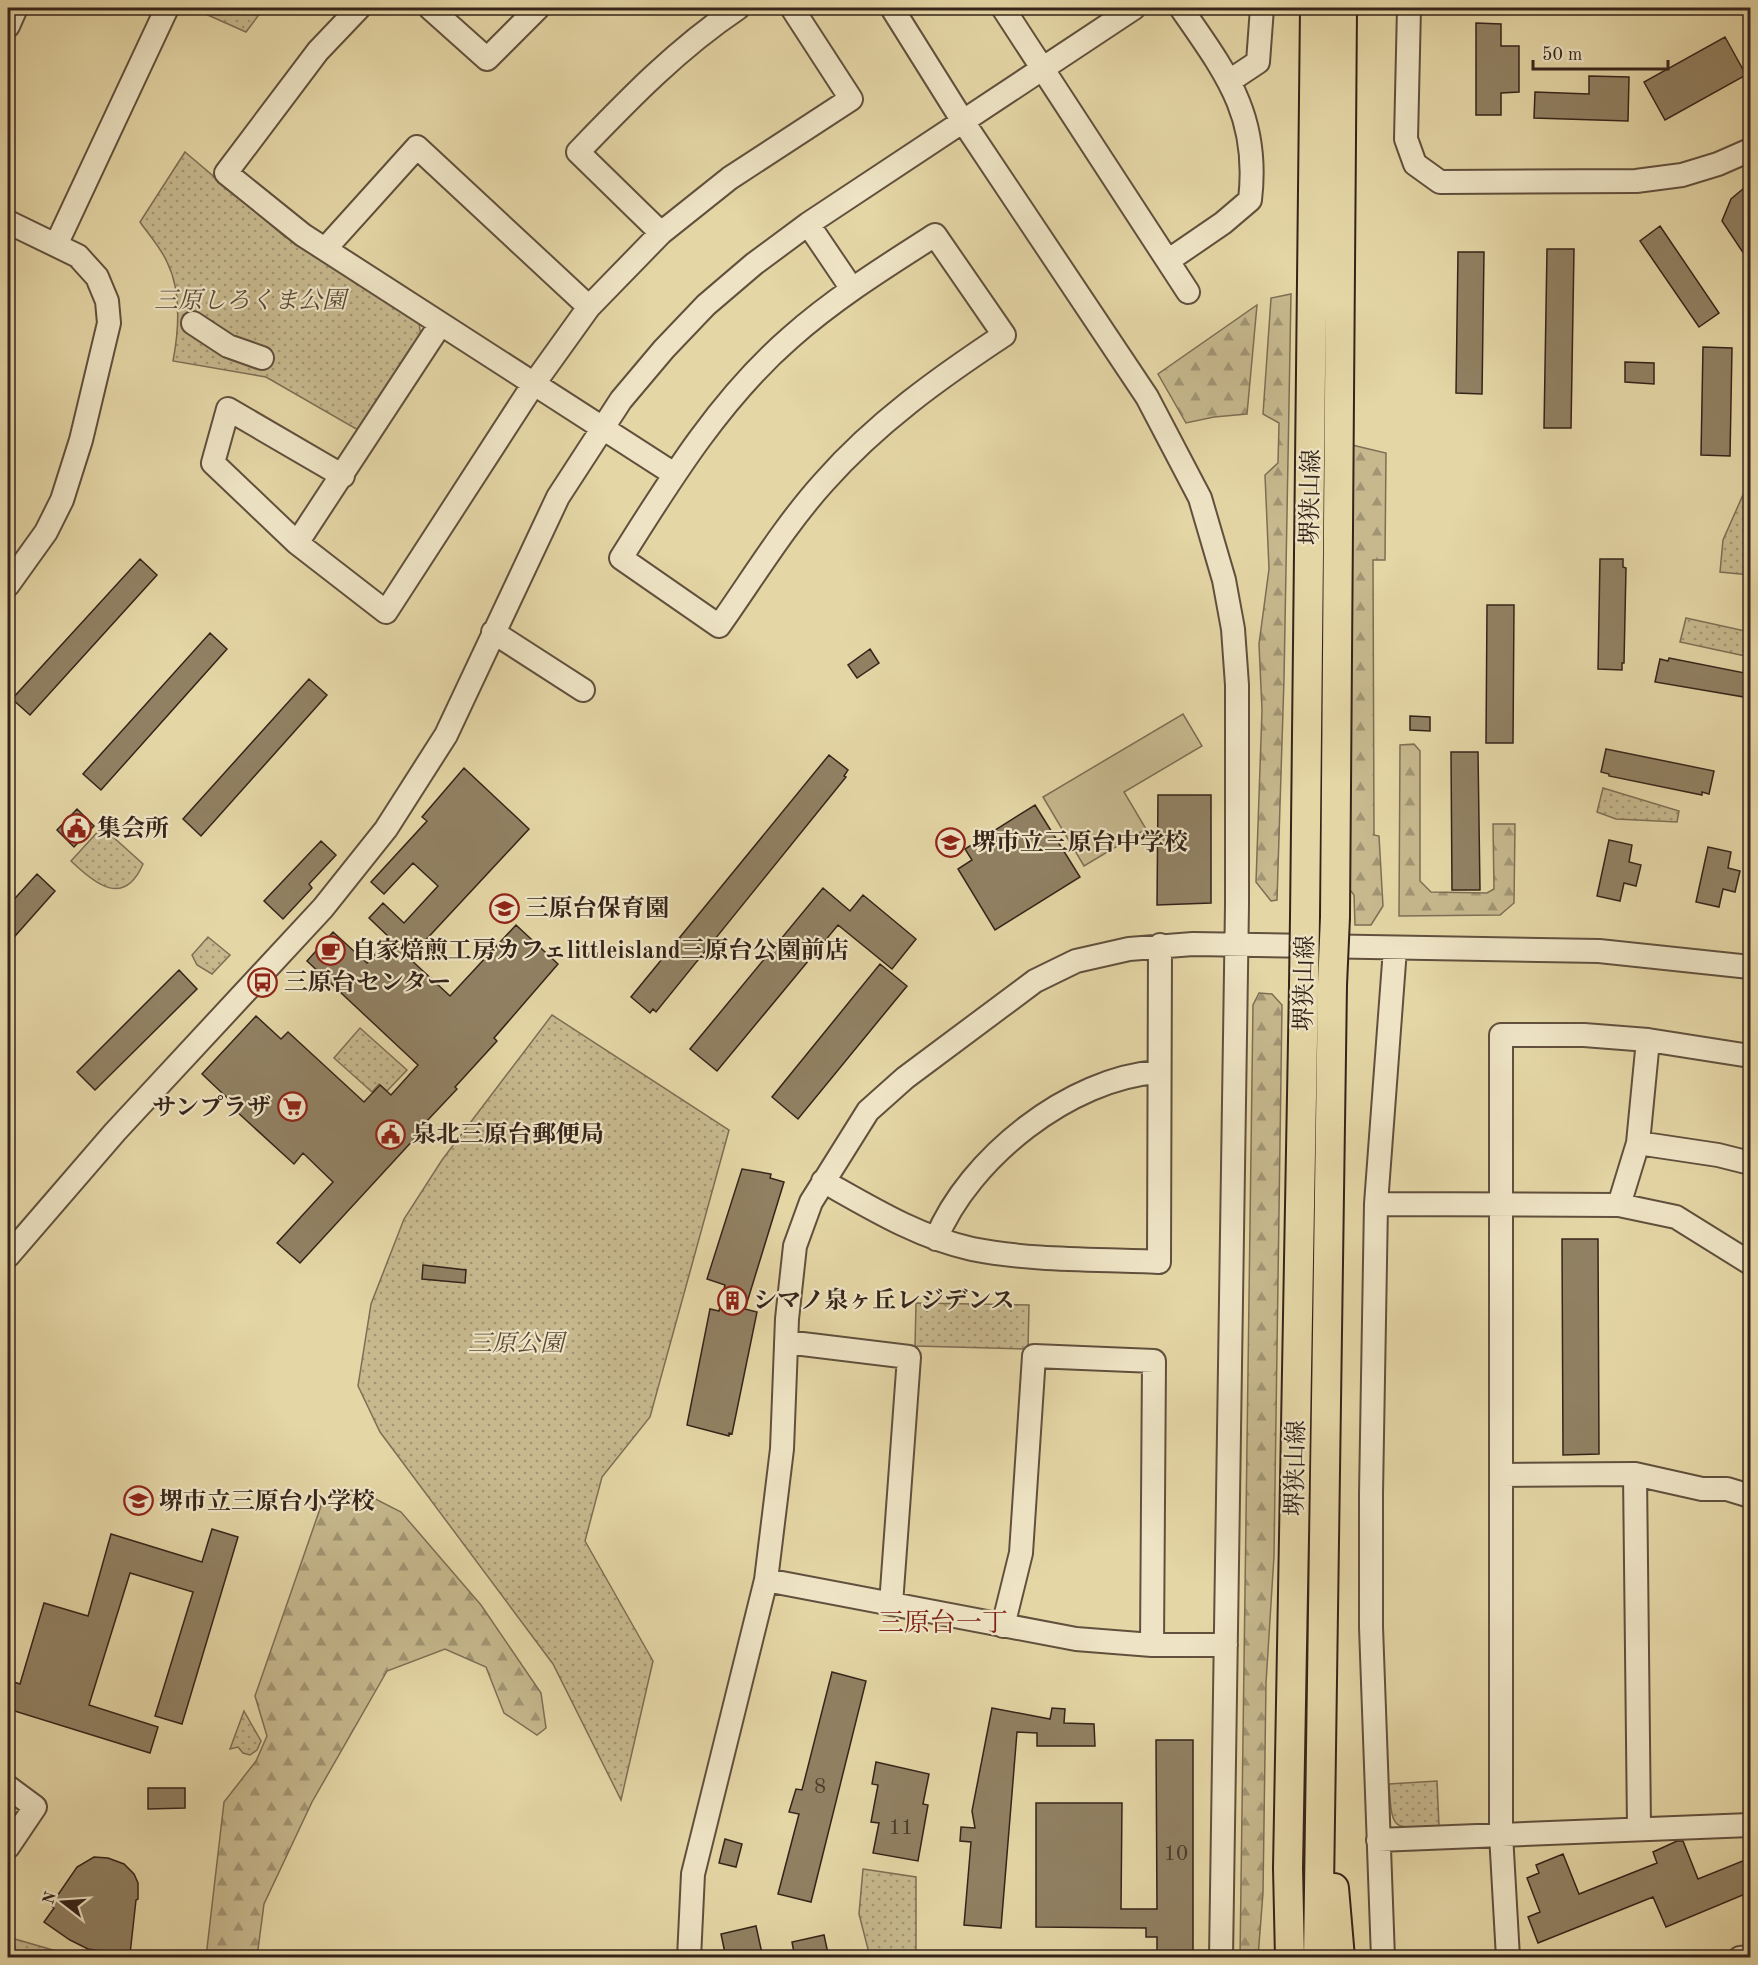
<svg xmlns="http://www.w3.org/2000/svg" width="1758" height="1965" viewBox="0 0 1758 1965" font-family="'Old Standard TT','Noto Serif JP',serif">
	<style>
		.grass { fill: #c7b88e; stroke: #7e6e54; stroke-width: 1.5 }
		.forest { fill: url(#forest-firs); stroke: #7e6e54; stroke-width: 1.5 }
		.park { fill: url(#park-dots); stroke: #7e6e54; stroke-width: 1.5 }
		.building { fill: #918163; stroke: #35241a; stroke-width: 1.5 }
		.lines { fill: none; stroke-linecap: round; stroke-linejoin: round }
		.minor-casing { stroke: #61503d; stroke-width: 26 }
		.major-casing { stroke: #35241a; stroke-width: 32 }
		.minor { stroke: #eee4c5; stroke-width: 22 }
		.major { stroke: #e5d6a6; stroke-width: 28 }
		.major-bridge-casing { stroke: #35241a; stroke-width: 32; stroke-linecap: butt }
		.major-bridge { stroke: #e5d6a6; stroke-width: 28 }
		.labels { text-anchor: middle; stroke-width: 4.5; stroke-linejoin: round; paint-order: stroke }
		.number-label { font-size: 21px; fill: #4c3b2c }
		.park-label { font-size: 24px; font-style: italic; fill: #5a4937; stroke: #eee4c5 }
		.street-label { font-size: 24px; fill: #35241a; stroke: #eee4c5 }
		.poi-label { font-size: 24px; font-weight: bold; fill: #35241a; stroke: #eee4c5; text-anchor: start }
		.neighbourhood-label { font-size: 26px; fill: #7a1f14; stroke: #eee4c5 }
	</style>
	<defs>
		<pattern id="forest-firs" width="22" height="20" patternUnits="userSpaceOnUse" patternTransform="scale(1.5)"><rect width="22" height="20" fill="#c7b88e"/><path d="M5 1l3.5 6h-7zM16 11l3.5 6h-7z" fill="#a29573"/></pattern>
		<pattern id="park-dots" width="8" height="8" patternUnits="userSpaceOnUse" patternTransform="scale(1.5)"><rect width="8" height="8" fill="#c7b88e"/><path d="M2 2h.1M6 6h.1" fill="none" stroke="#a29573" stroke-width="1.8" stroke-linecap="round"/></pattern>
	</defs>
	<rect width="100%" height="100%" fill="#e5d6a6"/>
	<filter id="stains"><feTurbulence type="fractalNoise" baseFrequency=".00333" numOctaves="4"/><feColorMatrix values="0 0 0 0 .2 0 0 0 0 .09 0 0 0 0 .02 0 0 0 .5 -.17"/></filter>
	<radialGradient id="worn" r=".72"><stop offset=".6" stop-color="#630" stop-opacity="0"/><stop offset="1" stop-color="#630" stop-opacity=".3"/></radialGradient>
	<path class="grass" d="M1183,714l19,32 -78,46 22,37 -62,37 -41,-69z"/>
	<path class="forest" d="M1291,294l-7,385 -7,221 -6,1 -15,-19 6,-172 -3,-66 10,-75 -4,-94 13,-12 1,-40 -16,-9 8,-116z
		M1257,305l-10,109 -33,3 -28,6 -28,-49z
		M1352,445l34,8 -1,107h-12l1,275 5,1 4,70 -12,19h-16l-1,-30 -7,-9z
		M1414,744l6,7v130l11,11 56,1 7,-4 -1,-65h22l-1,79 -14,12 -101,1 1,-171z
		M1259,993l13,1 10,11 -8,551 -8,127 -3,210 -5,64 -18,1 13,-953z
		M335,1489l25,2 41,21 80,93 60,88 5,35 -9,7 -33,-22 -18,-46 -41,-18 -58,22 -75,131 -48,102 -7,53h-51l18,-155 32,-41 11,-25 -12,-40 67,-193z"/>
	<path class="park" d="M192,8h72l-18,24z
		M185,152l99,84 135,87 2,14 -63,93 -92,-53 -93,-16c6,-32 9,-69 -6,-99 -6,-14 -18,-27 -27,-40z
		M1750,479v96l-30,-3 3,-32z
		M1686,618l64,14v25l-70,-15z
		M1603,788l76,23 -2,11 -61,-3 -19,-7z
		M102,827l41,37c-19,44 -48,20 -72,-3z
		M208,937l22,18 -18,19 -15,-9 -5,-10z
		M552,1015l177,115 -79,287 -48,60 -17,64 68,120 -32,139 -68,-136 -173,-232 -22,-46 13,-82 33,-85 38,-59z
		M360,1028l47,42 -20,21 -8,-7 -7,8 -38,-34z
		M916,1303l113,2 -1,44 -113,-3z
		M244,1711l17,30 -4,9 -7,5 -7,-2 -5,-6 -8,2z
		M1437,1781l2,45c-46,1 -47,9 -50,-42z
		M863,1869l53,8v80h-46l-11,-43z
		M8,1937l69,20h-69z"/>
	<path class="building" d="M1476,23l25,1v22h18v46l-18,1v22h-25z
		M1725,37l21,38 -81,45 -21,-38z
		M1589,76l40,1 -1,44 -94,-3 1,-26 54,2z
		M1750,183v80l-28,-42 9,-22z
		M1660,226l59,87 -20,14 -59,-86z
		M1547,249h27l-3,179h-27z
		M1458,252h26l-2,142 -26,-1z
		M1703,347l29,1 -2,108 -29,-1z
		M1625,362l29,1v21l-29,-2z
		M140,559l17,16 -127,140 -18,-16z
		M1600,559h23v8l3,1 -2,95h-2v7l-24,-1z
		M1487,605h27l-1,138h-27z
		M210,633l17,16 -126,141 -18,-16z
		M870,649l9,14 -22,15 -9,-13z
		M1669,658l81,16v24l-95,-16 5,-23 8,2z
		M309,679l18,16 -126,141 -18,-17z
		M1410,716l20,1v14l-20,-1z
		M1606,749l108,22 -5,23 -7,-2v3l-93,-19v-2l-8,-2z
		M1451,752h27l2,138h-28z
		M829,755l19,15 -4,6 2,1 -190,235 -3,-3 -3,4 -19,-16z
		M464,768l65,61 -120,129 41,38 66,-71 42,39 -64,74 3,3 -42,46 2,2 -32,34 2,2 -127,138 -23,-20 56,-61 -30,-29 -9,11 -59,-54 2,-3 -35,-33 54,-58 25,23 7,-7 76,70 16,-17 11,10 27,-30 -111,-104 26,-29 34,31 23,-25 -21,-20 14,-15 21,20 34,-37 -25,-23 -29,31 -13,-12 56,-61 -5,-4z
		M1158,795h53v108l-54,2z
		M1035,805l45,72 -85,53 -37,-61 14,-9 -7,-11z
		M77,809l17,17 -20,21 -17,-17z
		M1609,840l23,5 -3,17 12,3 -5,21 -12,-3 -4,18 -23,-5z
		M321,841l15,14 -27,29 3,4 -29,31 -19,-18z
		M1708,847l23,5 -3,16 12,3 -5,21 -12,-3 -4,18 -23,-5z
		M37,874l18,17 -47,53v-38z
		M823,888l27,23 13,-16 53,44 -24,30 -54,-44 -121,146 -27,-22z
		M880,964l27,22 -109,133 -26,-22z
		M179,970l18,19 -102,101 -18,-18z
		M742,1169l29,5 -1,4 14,4 -39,127 12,3 -25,122 -3,-1v3l-42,-11 23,-116 9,2 6,-26 -18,-6z
		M1562,1239h36l1,215 -36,1z
		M423,1265l43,5 -1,13 -43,-4z
		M212,1529l26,8 -56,187 -27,-8 38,-124 -63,-19 -41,132 69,22 -8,26 -142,-44v-29l12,4 24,-81 44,13 23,-82 91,28z
		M832,1672l34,9 -55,221 -33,-8 21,-80 -10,-2 7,-23 6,1z
		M992,1708l58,11 2,-11 13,1 -1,14 30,1 1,22h-58v-13l-20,-1 -16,196 -37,-3 7,-83 -11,-1 1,-14 14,1 -3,-17z
		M1156,1740h37v211h-36v-14h-11v-9l-110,-1v-124h86l-1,106h36z
		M876,1762l53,12 -6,30 5,1 -10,56 -45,-8 6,-30 -8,-1 7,-37 -6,-1z
		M148,1788h37v20l-37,1z
		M725,1839l17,5 -6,23 -17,-4z
		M1677,1841h6l15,38 52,-21v34l-84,35 -13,-30 -115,46 -10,-26 12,-5 -13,-34 12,-5 -3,-8 27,-11 16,40 78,-31 -4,-11z
		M94,1857l14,1 16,6 10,10 4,9v16l-2,1 -6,54h-7l-1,4h-21v-7l-13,-2 -18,-9 -26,-18 10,-14 -3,-3 26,-38z
		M756,1926l7,32h-37l-5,-24z
		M824,1935l5,23h-34l-3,-16z"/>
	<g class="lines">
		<defs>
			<path id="minor" d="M359,8l-41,43 -92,122 77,62 371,239
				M430,8l57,51 51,-51
				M892,8l72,115 183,274 53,101 24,82 9,49 4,56v220l-16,1053
				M1003,8l185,284
				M1409,8l-3,131 9,25 25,18 196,-1 46,-6 36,-11 32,-14
				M8,26l8,-18
				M1231,80l27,-18 4,-54
				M8,222l70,34 19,21 10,24 2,22 -28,117 -19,60 -16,32 -38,53
				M808,224l44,65
				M661,233l-83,-81c51,-53 99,-103 160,-144
				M935,235l69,100c-65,43 -128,88 -180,147 -39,43 -71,96 -105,144l-98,-68c49,-78 99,-159 169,-220 45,-40 95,-71 145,-103z
				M56,245l111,-237
				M325,249l92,-102 172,160
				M1169,260l54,-37 27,-23c10,-84 -24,-127 -69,-192
				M193,323l35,23 34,12
				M343,476l-115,-67 -15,54 84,80 89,69 147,-227 56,-78 72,-74 69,-55 121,-79 -59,-91
				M297,543l143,-218
				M493,632l90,58
				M1638,1143l80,12 32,8
				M823,1181c48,27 95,56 149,68 60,12 126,10 187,13l1,-317
				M1376,1204l243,1 57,12 74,46
				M1619,1205l19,-62 10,-103
				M936,1239c33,-81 134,-161 222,-167
				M8,1256l107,-124 208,-224 63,-79 60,-94 112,-238 63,-97 43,-51 42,-44 48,-41 54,-40 326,-216
				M786,1342l123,15 -18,247
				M1635,1474l67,15h25l23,7
				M1501,1475l134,-1 4,354
				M766,1580l310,59 76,6h74
				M1003,1626l18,-73 13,-197 120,5 -2,284
				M8,1787l27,20 -27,40
				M1378,1840l372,-15
				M689,1958l4,-84 73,-294 16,-131 5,-130 8,-73 16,-44 57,-91 37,-33 130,-97 41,-20 53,-12 64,-5 406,7 151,16
				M1383,1958l-12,-331v-133l5,-290 19,-255
				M1508,1958l-7,-124v-799h83l64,5 102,16
				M1740,1958l10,-1"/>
			<path id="major" d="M1305,917l10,-909
				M1335,917l7,-909
				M1334,1888l6,70
				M1290,1958l-2,-90 16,-883
				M1318,1958l14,-973"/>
		</defs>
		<use href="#minor" class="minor-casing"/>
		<use href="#major" class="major-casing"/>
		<use href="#minor" class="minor"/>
		<use href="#major" class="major"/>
		<defs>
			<path id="major-bridge" d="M1304,985l1,-68
				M1332,985l3,-68"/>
		</defs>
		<use href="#major-bridge" class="major-bridge-casing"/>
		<use href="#major-bridge" class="major-bridge"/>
	</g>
	<defs>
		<symbol id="civic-ring" viewBox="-11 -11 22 22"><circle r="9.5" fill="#eee4c5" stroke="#8f2418" stroke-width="1.5"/><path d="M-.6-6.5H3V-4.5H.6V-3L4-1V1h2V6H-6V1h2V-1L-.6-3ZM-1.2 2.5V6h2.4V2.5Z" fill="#8f2418"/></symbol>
		<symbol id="school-ring" viewBox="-11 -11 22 22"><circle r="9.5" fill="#eee4c5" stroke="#8f2418" stroke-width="1.5"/><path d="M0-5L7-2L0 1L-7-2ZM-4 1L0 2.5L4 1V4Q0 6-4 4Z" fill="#8f2418"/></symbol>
		<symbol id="cafe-ring" viewBox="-11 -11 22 22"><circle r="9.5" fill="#eee4c5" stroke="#8f2418" stroke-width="1.5"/><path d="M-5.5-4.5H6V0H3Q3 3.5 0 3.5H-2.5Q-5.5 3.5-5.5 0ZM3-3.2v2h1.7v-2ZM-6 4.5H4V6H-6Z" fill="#8f2418"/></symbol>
		<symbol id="bus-ring" viewBox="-11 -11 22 22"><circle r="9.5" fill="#eee4c5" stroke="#8f2418" stroke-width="1.5"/><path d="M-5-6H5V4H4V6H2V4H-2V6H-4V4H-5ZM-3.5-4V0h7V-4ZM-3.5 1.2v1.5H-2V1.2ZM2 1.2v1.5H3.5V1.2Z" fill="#8f2418"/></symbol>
		<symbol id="supermarket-ring" viewBox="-11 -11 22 22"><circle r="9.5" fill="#eee4c5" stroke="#8f2418" stroke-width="1.5"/><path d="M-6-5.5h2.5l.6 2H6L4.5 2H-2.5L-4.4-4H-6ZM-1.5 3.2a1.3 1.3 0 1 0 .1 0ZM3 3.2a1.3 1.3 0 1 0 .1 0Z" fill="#8f2418"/></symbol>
		<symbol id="building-ring" viewBox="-11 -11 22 22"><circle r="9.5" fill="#eee4c5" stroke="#8f2418" stroke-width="1.5"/><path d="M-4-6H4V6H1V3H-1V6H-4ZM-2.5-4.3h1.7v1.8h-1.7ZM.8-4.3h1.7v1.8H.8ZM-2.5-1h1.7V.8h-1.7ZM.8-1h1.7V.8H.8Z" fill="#8f2418"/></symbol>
	</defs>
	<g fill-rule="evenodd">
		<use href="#civic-ring" x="60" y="812" width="33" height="33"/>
		<use href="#school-ring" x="934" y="826" width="33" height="33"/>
		<use href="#school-ring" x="488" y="892" width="33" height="33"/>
		<use href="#cafe-ring" x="314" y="934" width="33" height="33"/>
		<use href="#bus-ring" x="246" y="966" width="33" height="33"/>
		<use href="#supermarket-ring" x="276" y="1090" width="33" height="33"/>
		<use href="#civic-ring" x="374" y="1118" width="33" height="33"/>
		<use href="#building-ring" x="716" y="1284" width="33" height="33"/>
		<use href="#school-ring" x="122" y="1484" width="33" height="33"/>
	</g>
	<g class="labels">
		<g class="number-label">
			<text x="820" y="1793">8</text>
			<text x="901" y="1834">11</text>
			<text x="1176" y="1860">10</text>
		</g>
		<g class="park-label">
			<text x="250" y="308">三原しろくま公園</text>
			<text x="516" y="1351">三原公園</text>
		</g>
		<g class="street-label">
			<text transform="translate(1310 497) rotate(-89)" y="8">堺狭山線</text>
			<text transform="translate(1304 983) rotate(-89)" y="8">堺狭山線</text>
			<text transform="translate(1295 1468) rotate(-89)" y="8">堺狭山線</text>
		</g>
		<g class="poi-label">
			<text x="97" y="836">集会所</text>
			<text x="972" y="850">堺市立三原台中学校</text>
			<text x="525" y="916">三原台保育園</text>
			<text x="352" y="958">自家焙煎工房カフェlittleisland三原台公園前店</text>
			<text x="284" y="990">三原台センター</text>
			<text x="271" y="1115" text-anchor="end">サンプラザ</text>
			<text x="412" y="1142">泉北三原台郵便局</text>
			<text x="753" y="1308">シマノ泉ヶ丘レジデンス</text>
			<text x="159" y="1509">堺市立三原台小学校</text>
		</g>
		<g class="neighbourhood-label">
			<text x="943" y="1631">三原台一丁</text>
		</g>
	</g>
	<rect width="1758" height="1965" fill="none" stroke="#e5d6a6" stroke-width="30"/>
	<rect x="9" y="9" width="1740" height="1947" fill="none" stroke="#35241a" stroke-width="3"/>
	<rect x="15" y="15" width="1728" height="1935" fill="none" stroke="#35241a" stroke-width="1.5"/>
	<g transform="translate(63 1902) rotate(287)" stroke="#eee4c5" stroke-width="4.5" paint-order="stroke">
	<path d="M0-4.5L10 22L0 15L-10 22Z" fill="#35241a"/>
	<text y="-9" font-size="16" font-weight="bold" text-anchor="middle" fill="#35241a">N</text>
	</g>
	<path d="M1533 60v9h135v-9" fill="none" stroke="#35241a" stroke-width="3"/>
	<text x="1542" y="60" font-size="18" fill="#35241a" stroke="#eee4c5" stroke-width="4.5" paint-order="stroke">50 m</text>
	<rect width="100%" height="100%" filter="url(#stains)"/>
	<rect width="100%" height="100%" fill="url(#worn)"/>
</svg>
